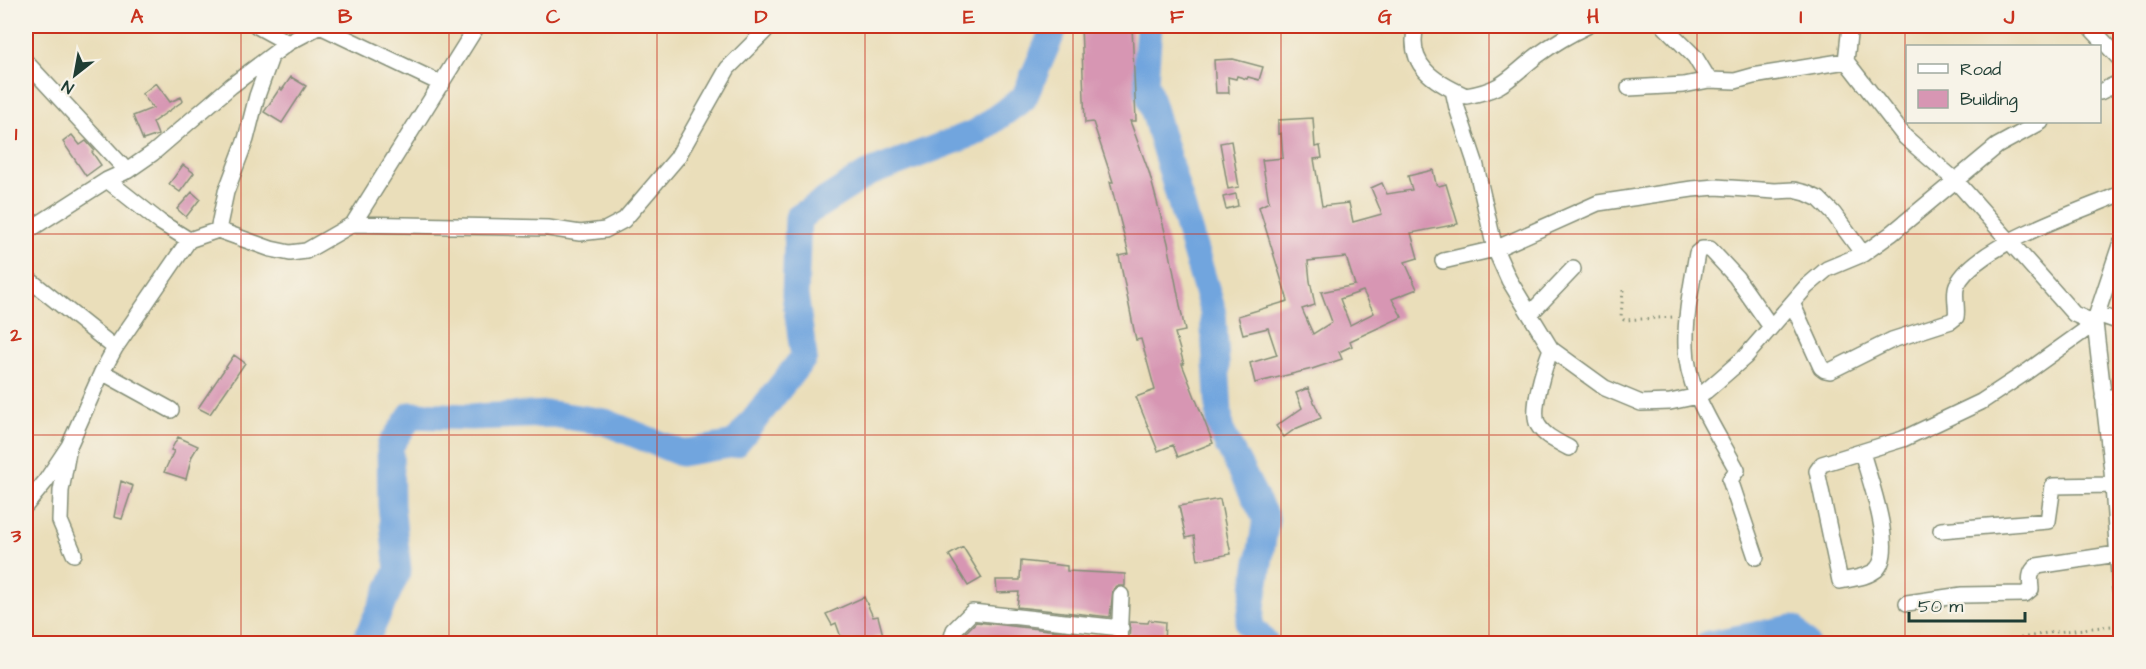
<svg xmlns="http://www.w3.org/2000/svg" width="2146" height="669" viewBox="0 0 2146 669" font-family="'Architects Daughter',sans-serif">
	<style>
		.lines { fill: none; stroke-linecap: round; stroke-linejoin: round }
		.river { stroke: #71a5de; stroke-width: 27 }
		.building { fill: #d796b3; fill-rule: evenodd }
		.minor-casing { stroke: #848e77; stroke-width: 18 }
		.path { stroke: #848e77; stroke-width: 3; stroke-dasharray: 1.5 4.5; stroke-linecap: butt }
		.minor { stroke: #fff; stroke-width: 15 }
		.grid { fill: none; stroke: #c8321e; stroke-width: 1.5; stroke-opacity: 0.55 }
		.neatline { fill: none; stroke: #c8321e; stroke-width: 2 }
		.grid-label { font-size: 20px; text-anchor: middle; font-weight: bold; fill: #c8321e }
	</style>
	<rect width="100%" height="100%" fill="#f7f3e8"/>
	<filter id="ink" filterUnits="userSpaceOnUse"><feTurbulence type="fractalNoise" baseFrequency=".0167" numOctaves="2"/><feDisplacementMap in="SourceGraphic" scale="12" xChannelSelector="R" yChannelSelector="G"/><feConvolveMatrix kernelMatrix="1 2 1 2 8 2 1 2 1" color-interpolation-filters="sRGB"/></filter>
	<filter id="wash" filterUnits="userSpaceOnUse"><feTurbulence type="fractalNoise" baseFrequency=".008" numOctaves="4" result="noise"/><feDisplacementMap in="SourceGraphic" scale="24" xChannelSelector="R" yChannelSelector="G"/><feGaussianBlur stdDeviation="1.35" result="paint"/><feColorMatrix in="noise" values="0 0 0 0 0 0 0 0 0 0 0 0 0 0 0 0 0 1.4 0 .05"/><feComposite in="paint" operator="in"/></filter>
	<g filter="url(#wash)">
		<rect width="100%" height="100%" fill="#eadeba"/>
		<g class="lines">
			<path class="river" d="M1149,26l-4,55 68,231 7,117 46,90 -17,106 17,19
				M364,644l34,-74 -7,-65 -1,-59 21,-31 60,2 81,-3 53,8 76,31 54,-9 69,-87 -9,-62 3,-77 69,-44 110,-42 47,-34 31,-72
				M1709,644l83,-16 14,16"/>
		</g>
		<g id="blocks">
			<path class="building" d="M1081,26h51l4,95h-6l19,51 19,71 17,88 -10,2 9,31h-2l31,79 -35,14 -5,-12 -15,6 -22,-54 19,-7 -14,-51 -5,1 -17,-84 10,-2 -19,-72h3l-20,-60 -8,1z
				M1233,59l30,8 -4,13 -11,-3 -1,2 -10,-3 -1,3 -8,-2 1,16h-13l-2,-33z
				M291,77l15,9 -24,37 -18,-11 16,-24 2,2z
				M156,83l14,19 11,-5 2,4 -30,21 5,13 -15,5 -10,-24 20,-8 -11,-14z
				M1313,118l2,29 5,-1 2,12 -8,1 8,47 27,-3 4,19 29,-8 -11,-26 11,-5 5,11 25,-4 -4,-14 25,-6 3,14 3,2 7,-2 12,40 -47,9 7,25 -13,4 12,27 -25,10 10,18 -52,24 2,5 -13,6 3,7 -30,10 -57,14 -5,-20 27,-8 -9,-27 -25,6 -5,-18 50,-15 -29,-94 10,-5 -7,-42 21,-2 -2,-25 -3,1v-14zM1346,257l9,28 -34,7 11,30 -19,12 -11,-25 13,-4 -5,-24 -2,-20zM1363,291l11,22 -24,12 -10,-26z
				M72,135l8,10 6,-4 8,9 -2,2 9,13 -15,11 -23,-34z
				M1231,141l8,46 -11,2 -8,-46z
				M183,165l11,8 -14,19 -11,-8z
				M192,192l8,7 -14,18 -9,-8z
				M1236,194l2,12 -12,3 -3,-12z
				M234,355l11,8 -19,28 -16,23 -12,-6z
				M1308,388l13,30 -26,11 -11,8 -8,-11 26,-18 -6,-15z
				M178,437l20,9 -6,10 -6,23 -22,-7 10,-21 -3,-1z
				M121,481l12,5 -11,33 -8,-2z
				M1220,499l11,55 -33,6 -4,-24 -8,2 -7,-32z
				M963,547l19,31 -14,8 -19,-31z
				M1021,561l46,5v5l58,3v12h-8l-4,4 -3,27 -93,-10 2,-15 -22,1 -1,-13h24z
				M864,597l9,20 5,-1 5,19 -26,9 -3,-4 -11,3 -7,-20 -4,2 -6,-11z
				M1149,620l16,2 -1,22h-35l1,-22 18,1z
				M976,622l99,11 -2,11h-108l1,-12z"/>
		</g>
	</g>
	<g filter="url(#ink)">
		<use href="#blocks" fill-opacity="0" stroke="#848e77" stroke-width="1.5"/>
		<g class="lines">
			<defs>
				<path id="minor" d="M257,26l31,17 32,-17
					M320,26l122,58
					M1416,26c-10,39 18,56 50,70 40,-7 43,-19 72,-41 15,-11 32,-21 49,-29
					M1664,26l31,31 14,23
					M1850,26l-4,35 59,76 51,44 118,133 21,9 -67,48 -47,31 -78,37 -81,25 -5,7 23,110c13,-3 26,-3 36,-11 21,-19 -8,-94 -14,-118
					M2089,26l31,33
					M271,57l-14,39 -11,43 -20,53 -8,38 53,19 19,4 16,-2 47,-27 195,4 32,5 25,-3 19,-10 53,-62 51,-90 42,-42
					M26,62l101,109
					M1629,88l55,-3 25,-5 26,1 18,-5 93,-15
					M1453,90l4,18 18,54 20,87 14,31 42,69 54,39 36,15 29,-1 28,-6 8,-5 39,-34 61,-70 21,-18 36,-15 28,-20 106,-88 44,-24
					M2100,92l20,-10
					M107,180l53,42 29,18
					M353,224l124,-198
					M26,232l81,-52 20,-9 26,-18 78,-67 57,-43
					M2120,245l-23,69 -2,9 17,148 8,118
					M1443,261l52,-12 103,-46 94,-14 24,-2 59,4 19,-1 12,3 13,6 14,14 30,41
					M26,277l89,71
					M1792,303l29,64 4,3 5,1 62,-31 59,-19 5,-4c2,-9 -3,-23 1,-32 19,-40 122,-73 163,-91
					M1530,314l43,-45
					M2097,314l23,8
					M1551,349c-6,16 -21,61 -13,76 6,11 20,17 31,23
					M102,372l69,38
					M2103,397h17
					M68,452l-7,39 -1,30 14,33
					M26,505l19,-23 24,-36 33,-74 13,-24 74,-108 29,-10
					M1941,530l107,-9 5,-35 59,-1
					M1756,557l-26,-77 7,-10c-20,-38 -51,-80 -51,-124 -1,-31 6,-62 11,-93l5,-4h8l26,28 35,50
					M1907,603l55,-8 63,-1 6,-5c-1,-9 -2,-17 6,-23l80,-12
					M950,644l4,-14 18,-18 149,16
					M1119,644l2,-49"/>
			</defs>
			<use href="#minor" class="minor-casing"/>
			<path class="path" d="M1623,290l-2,27 3,3 50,-3
				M1991,644l56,-11 73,-8"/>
			<use href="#minor" class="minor"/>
		</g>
	</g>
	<path class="grid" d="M241,26v618M449,26v618M657,26v618M865,26v618M1073,26v618M1281,26v618M1489,26v618M1697,26v618M1905,26v618M26,234h2094M26,435h2094"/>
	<rect width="2146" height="669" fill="none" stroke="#f7f3e8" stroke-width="66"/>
	<rect x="1906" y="45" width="195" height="78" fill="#f7f3e8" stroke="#a1aaa0" stroke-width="1.5"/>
	<rect x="1918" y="64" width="30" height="9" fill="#ffffff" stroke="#a1aaa0" stroke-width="1.5"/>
	<text x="1960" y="75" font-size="18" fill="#1f3d34">Road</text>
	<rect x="1918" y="90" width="30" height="18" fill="#d796b3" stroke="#a1aaa0" stroke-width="1.5"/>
	<text x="1960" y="105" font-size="18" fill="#1f3d34">Building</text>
	<g transform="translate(75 75) rotate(211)" stroke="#f7f3e8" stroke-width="4.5" paint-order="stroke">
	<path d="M0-4.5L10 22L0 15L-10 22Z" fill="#1f3d34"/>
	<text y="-9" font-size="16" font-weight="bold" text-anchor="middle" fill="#1f3d34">N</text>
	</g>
	<path d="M1909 612v9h116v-9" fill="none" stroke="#1f3d34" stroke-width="3"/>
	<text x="1918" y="612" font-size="18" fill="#1f3d34" stroke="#f7f3e8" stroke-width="4.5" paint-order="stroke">50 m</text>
	<rect x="33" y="33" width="2080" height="603" class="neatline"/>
	<g class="grid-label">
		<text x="137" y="23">A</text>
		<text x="345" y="23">B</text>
		<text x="553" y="23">C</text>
		<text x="761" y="23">D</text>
		<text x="969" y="23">E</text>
		<text x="1177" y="23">F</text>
		<text x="1385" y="23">G</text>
		<text x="1593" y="23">H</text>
		<text x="1801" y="23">I</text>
		<text x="2009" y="23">J</text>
		<text x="16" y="140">1</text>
		<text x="16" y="341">2</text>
		<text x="16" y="542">3</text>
	</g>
</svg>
